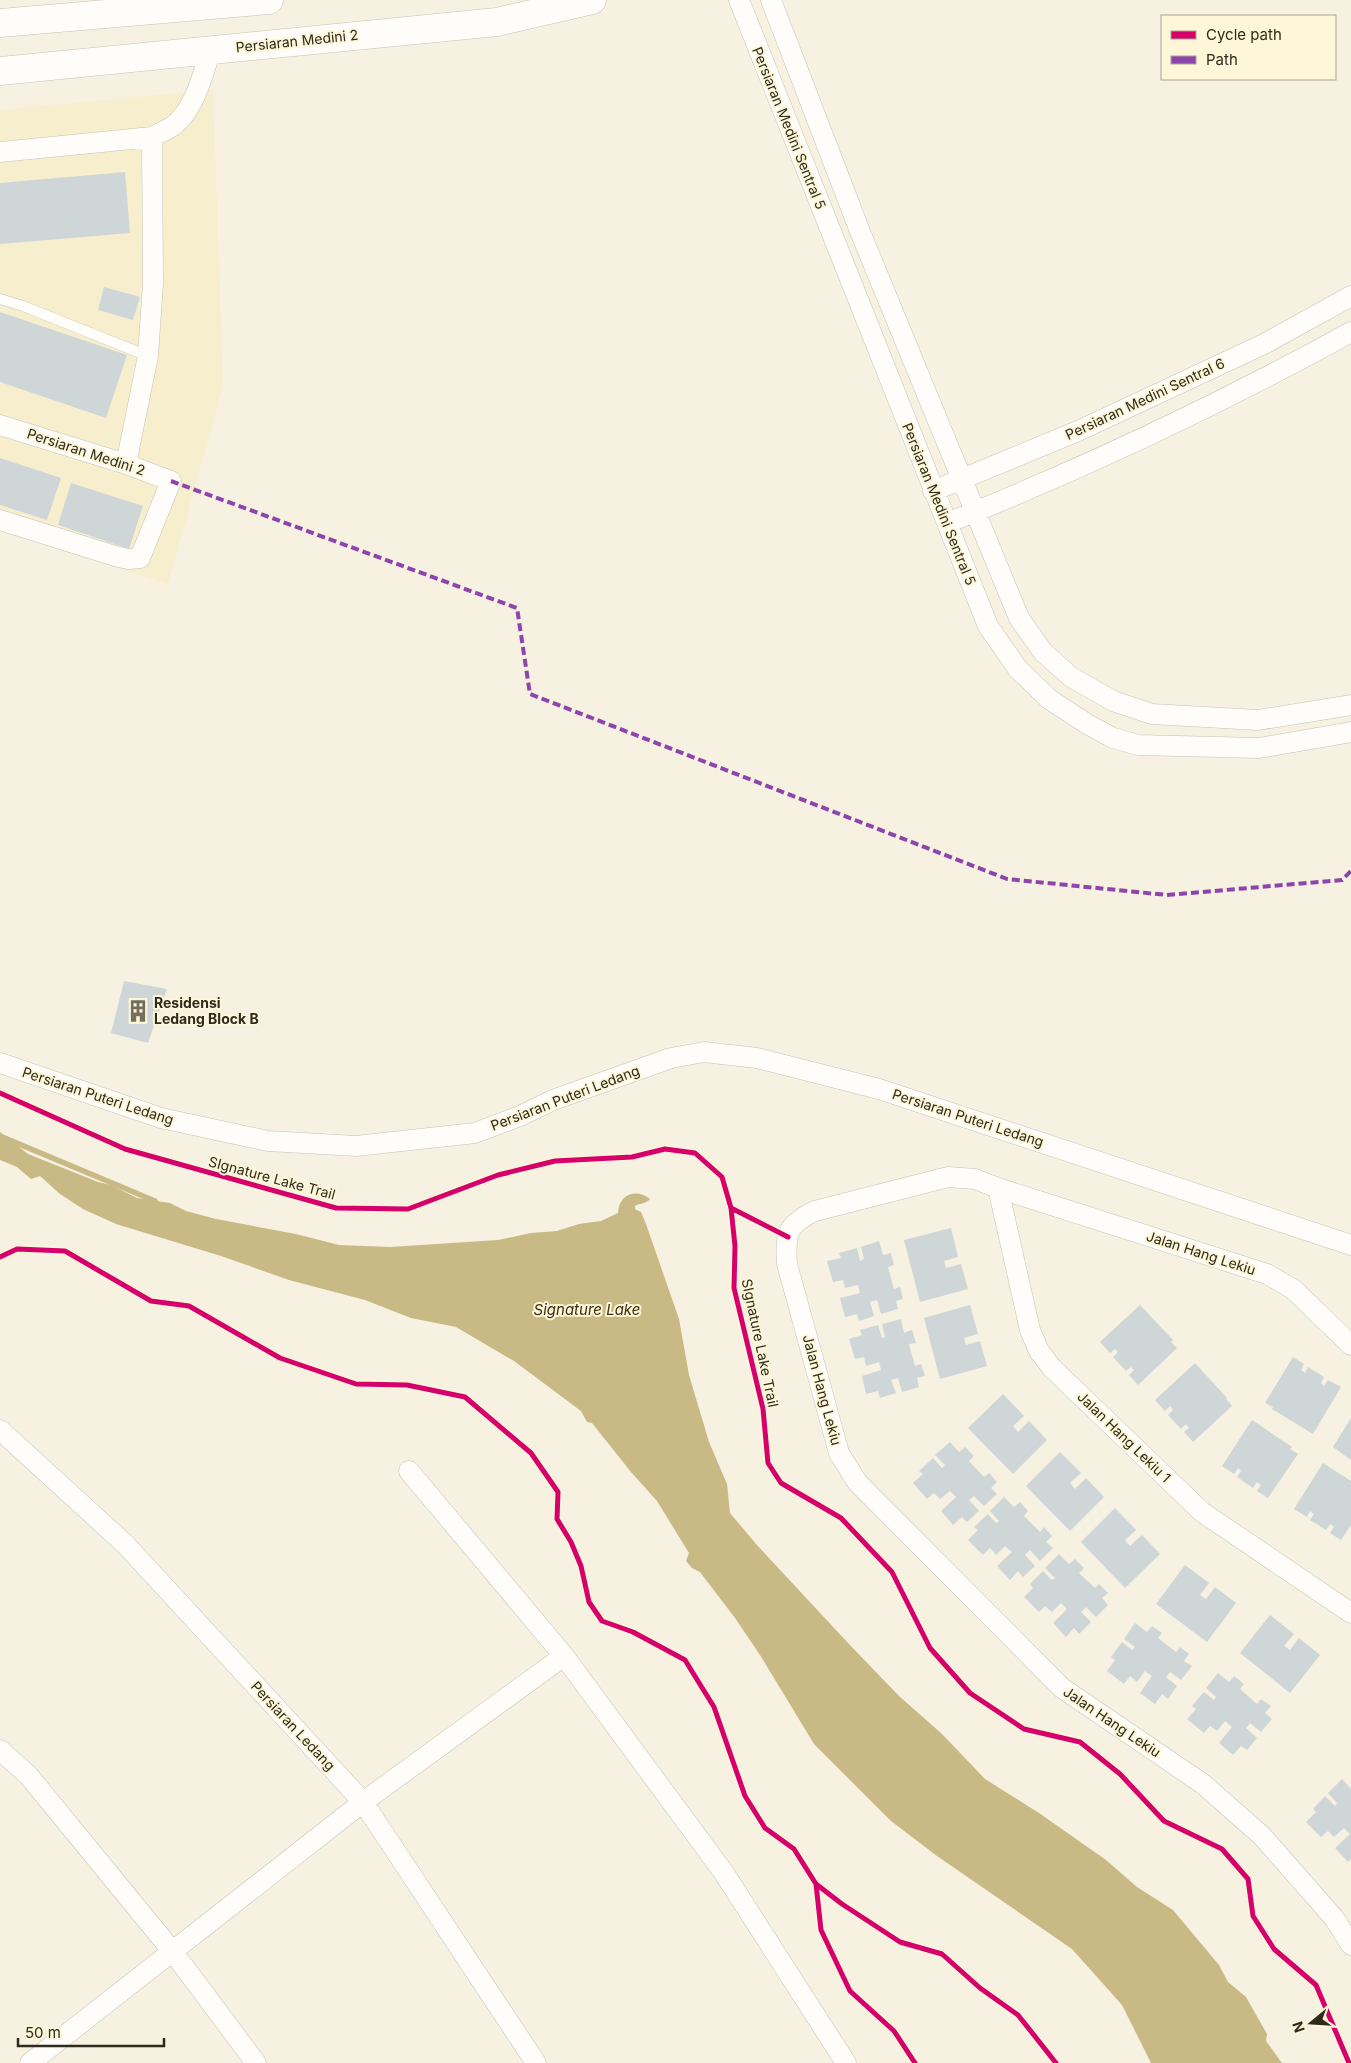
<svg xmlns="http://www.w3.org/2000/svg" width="1351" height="2063" viewBox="0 0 1351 2063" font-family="Inter,sans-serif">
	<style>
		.built { fill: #f7eece }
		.water { fill: #c8b985 }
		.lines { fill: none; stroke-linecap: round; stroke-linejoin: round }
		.stream { stroke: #c8b985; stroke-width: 5.5 }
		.building { fill: #ced6d8 }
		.lane-casing { stroke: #c6c2b4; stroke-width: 11 }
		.street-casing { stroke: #c6c2b4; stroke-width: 21 }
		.primary-casing { stroke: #c6c2b4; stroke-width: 29 }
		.lane { stroke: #fefdfa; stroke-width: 10 }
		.street { stroke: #fefdfa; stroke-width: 20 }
		.primary { stroke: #fefdfa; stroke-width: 28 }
		.quiet { stroke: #8e44ad; stroke-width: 4; stroke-dasharray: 8 4; stroke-linecap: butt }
		.cycleway-casing { stroke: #fef6d8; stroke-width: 8 }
		.cycleway { stroke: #d6006c; stroke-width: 5 }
		.labels { text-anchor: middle; stroke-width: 4; stroke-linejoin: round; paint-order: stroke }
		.street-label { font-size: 14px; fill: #2e2a1c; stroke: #fef6d8 }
		.poi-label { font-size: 14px; font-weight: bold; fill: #2e2a1c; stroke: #fef6d8; text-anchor: start }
		.water-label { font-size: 15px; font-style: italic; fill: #393011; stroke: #fef6d8 }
	</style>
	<rect width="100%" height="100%" fill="#f6f1e0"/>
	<path class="built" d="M213,90l10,295 -55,199 -168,-53v-421z"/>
	<path class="water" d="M0,1132l28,22 70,28 13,3 26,13 33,5 16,8 30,8 80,15 43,11 51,2 108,-7 33,-7 26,-2 22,-7 22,-3 17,-8c1,-19 18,-25 32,-14 -4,5 -10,4 -15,7v3l6,3 5,12 33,95 10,56 20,67 18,42 3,29 26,31 92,99 51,53 43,38 43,45 54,34 67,47 31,27 36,23 46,55 9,17 18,15 21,37 -1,7 16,22h-131l-29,-58 -50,-56 -135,-93 -46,-35 -77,-77 -54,-89 -25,-37 -35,-46 -8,-4 -6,-7 3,-8 -32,-52 -26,-29 -39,-49 -5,-1 -6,-11 -67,-50 -58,-34 -45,-9 -46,-18 -76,-20 -68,-24 -105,-32 -33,-15 -23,-15 -20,-18 -9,3 -14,-12 -17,-7z"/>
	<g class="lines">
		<path class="stream" d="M0,1136l155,65"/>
	</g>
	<path class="building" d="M125,172l5,61 -130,11v-61z
		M104,287l36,10 -7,23 -35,-10z
		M0,312l127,43 -21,63 -106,-36z
		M0,458l61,20 -14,42 -47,-15z
		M71,483l72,23 -14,43 -71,-24z
		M124,981l43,8 -19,54 -37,-10z
		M951,1228l7,29 -14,4 2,7 15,-4 7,25 -48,13 -16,-62z
		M879,1241l4,14 8,-2 3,12 -6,2 6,22 6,-2 3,12 -7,2 2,8 -17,5 -4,-14 -7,2 4,14 -15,5 -2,-7 -12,3 -5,-19 20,-5 -2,-8 -13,3 -2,-8 -10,2 -6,-21 14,-3 -2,-5 18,-5 3,13 4,-2 -3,-12z
		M970,1305l8,29 -14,4 2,7 14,-4 7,25 -47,13 -16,-61z
		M1140,1305l33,35 -2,2 6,6 -39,37 -9,-10 5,-5 -3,-3 -5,4 -13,-14 5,-5 -3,-3 -5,4 -10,-11z
		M901,1319l3,14 8,-3 4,13 -7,1 6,22 6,-2 4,12 -8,2 2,9 -17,5 -4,-14 -7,2 5,13 -16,5 -2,-7 -12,3 -4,-18 19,-6 -2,-8 -13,4 -2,-9 -9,2 -6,-20 13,-4 -2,-5 18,-5 4,13 3,-1 -3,-13z
		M1293,1357l11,7 -3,6 4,3 3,-6 16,10 -3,6 3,3 4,-6 13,7 -28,47 -41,-25 1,-2 -8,-4z
		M1195,1363l32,35 -1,1 6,7 -39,36 -9,-10 5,-4 -3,-4 -5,5 -13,-14 5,-5 -3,-4 -5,5 -10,-11z
		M1003,1394l21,22 -11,10 5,6 11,-11 18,19 -34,34 -45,-46z
		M1351,1418v42l-18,-13z
		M1252,1420l40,27 -2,2 8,5 -30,44 -11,-7 4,-6 -4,-3 -4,6 -16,-11 4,-6 -3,-3 -4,6 -12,-8z
		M950,1442l9,10 6,-5 9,9 -5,5 15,16 5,-4 8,9 -6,6 6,6 -13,12 -10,-10 -5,4 10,11 -12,11 -5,-5 -9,8 -12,-14 15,-14 -6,-6 -10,8 -6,-6 -7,6 -14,-16 10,-9 -4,-3 14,-13 9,10 3,-3 -10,-10z
		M1060,1452l21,21 -11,10 5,6 11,-11 18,19 -34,34 -44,-45z
		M1323,1463l28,18v44l-10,15 -11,-7 4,-6 -4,-3 -4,6 -16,-10 4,-6 -4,-3 -3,6 -13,-8z
		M1004,1497l10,10 6,-5 8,9 -4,5 16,16 4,-5 8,9 -6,6 7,6 -13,13 -10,-11 -5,5 10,11 -12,11 -5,-6 -8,9 -13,-14 15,-14 -7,-6 -9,9 -6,-7 -7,7 -15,-15 10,-10 -4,-3 14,-13 8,9 3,-2 -9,-10z
		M1115,1508l21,22 -11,10 5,6 12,-11 18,19 -35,34 -44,-46z
		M1059,1554l10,10 6,-5 9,9 -5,5 16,15 4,-4 9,9 -6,5 6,7 -12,12 -10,-10 -5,5 10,10 -12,12 -5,-6 -8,9 -13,-14 14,-14 -6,-6 -9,9 -7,-6 -6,6 -15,-15 9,-9 -3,-4 13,-13 9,9 3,-2 -10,-10z
		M1185,1565l24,18 -9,12 6,4 9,-12 21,16 -29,39 -51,-38z
		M1270,1615l24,19 -10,12 6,4 9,-12 21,17 -30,38 -50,-40z
		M1135,1623l12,9 5,-6 10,7 -4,5 18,14 4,-5 9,7 -5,7 8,5 -11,14 -11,-8 -4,5 11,9 -9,13 -6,-5 -7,10 -15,-11 12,-17 -7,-5 -8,11 -7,-6 -6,8 -17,-13 8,-11 -4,-3 11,-15 10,8 3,-3 -11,-8z
		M1218,1673l11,9 5,-6 10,8 -4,5 17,15 4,-5 10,7 -6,7 7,6 -11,13 -11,-9 -4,5 11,10 -10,12 -6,-4 -8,9 -14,-12 13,-16 -7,-6 -8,10 -7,-5 -6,7 -17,-14 9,-10 -4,-3 12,-14 10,8 2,-3 -10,-9z
		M1342,1779l9,10v70l-3,3 -13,-14 15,-14 -6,-6 -10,9 -6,-6 -7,6 -15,-15 10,-10 -3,-3 12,-13 10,10 2,-3 -9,-10z"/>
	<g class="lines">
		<defs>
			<path id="lane" d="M0,299l23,7 125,50"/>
			<path id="street" d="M739,0l249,626 30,43 31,30 38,25 26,14 25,7 121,3 92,-16
				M771,0l90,234 158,384 24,34 28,25 42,24 39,13 106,6 93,-15
				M0,152l152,-15c7,-4 15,-7 21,-11 23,-18 29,-51 38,-76
				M0,425l126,39 45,17 -31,77 -12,1 -13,-3 -115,-36
				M126,464l22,-108 5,-73 -1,-146
				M933,491l145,-60 186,-87 87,-48
				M947,523c138,-55 273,-119 404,-191
				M0,1063l161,55 107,23 88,5 119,-13 45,-17 33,-16 118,-42 33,-6 53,6 122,31 472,156
				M998,1188l32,142 9,21 13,17 150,144 149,101
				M1351,1345l-58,-56 -26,-15 -269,-86 -23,-9 -27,-2 -133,34c-28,13 -30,23 -28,53l52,189 18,29 205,206 141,96 59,52 72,82 17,27
				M0,1430l125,114 238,258 173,261
				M409,1471l155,185 160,217 122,190
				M0,1750l28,25 145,177 83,111
				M30,2063l333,-261 201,-146"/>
			<path id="primary" d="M0,23l269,-23
				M0,71l497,-49 95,-22"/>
		</defs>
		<use href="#lane" class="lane-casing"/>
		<use href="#street" class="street-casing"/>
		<use href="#primary" class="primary-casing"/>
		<use href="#lane" class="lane"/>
		<use href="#street" class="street"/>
		<use href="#primary" class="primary"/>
		<path class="quiet" d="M171,481l346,127 13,86 477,185 160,16 175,-15 9,-9"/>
		<defs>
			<path id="cycleway" d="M0,1093l125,56 211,59 72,1 90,-34 57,-14 77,-4 33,-8 30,4 27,24 9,31 4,38 -1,42 29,121 5,54 13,20 60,35 51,54 38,76 40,45 54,36 56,13 40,32 44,47 58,28 26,30 5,37 21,33 42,36 33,78
				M731,1208l57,29
				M0,1257l17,-8 48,2 86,50 38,5 91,52 76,26 51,1 58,12 66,56 27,39 -1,27 14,23 10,24 8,36 13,19 31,11 52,28 29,47 31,89 20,32 29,21 22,35 26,20 58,38 42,12 38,34 38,27 38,48
				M816,1884l5,46 29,61 44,40 21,32"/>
		</defs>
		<use href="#cycleway" class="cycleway-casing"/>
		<use href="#cycleway" class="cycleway"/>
	</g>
	<defs>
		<symbol id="building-bare" viewBox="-9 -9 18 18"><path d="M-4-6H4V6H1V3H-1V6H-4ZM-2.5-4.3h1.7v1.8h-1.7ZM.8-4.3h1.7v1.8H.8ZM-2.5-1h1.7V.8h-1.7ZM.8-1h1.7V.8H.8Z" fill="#747061" stroke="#fef6d8" stroke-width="2.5" paint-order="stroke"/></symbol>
	</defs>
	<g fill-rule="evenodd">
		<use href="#building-bare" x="122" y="995" width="32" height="32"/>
	</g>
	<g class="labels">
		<g class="street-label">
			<text transform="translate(297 41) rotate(-6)" y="5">Persiaran Medini 2</text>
			<text transform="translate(789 128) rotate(68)" y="5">Persiaran Medini Sentral 5</text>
			<text transform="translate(1145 399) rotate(-25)" y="5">Persiaran Medini Sentral 6</text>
			<text transform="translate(86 452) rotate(18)" y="5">Persiaran Medini 2</text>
			<text transform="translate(939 504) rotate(68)" y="5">Persiaran Medini Sentral 5</text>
			<text transform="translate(98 1096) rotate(18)" y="5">Persiaran Puteri Ledang</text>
			<text transform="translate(565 1098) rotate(-21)" y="5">Persiaran Puteri Ledang</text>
			<text transform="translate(968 1118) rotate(18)" y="5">Persiaran Puteri Ledang</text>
			<text transform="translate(272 1178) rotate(15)" y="5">SIgnature Lake Trail</text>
			<text transform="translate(1201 1253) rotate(18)" y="5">Jalan Hang Lekiu</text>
			<text transform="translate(760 1343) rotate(78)" y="5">SIgnature Lake Trail</text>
			<text transform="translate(822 1390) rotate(75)" y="5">Jalan Hang Lekiu</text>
			<text transform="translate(1124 1437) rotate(44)" y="5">Jalan Hang Lekiu 1</text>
			<text transform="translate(1112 1722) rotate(34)" y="5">Jalan Hang Lekiu</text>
			<text transform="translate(293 1726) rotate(47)" y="5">Persiaran Ledang</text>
		</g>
		<g class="poi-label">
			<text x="154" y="1008">Residensi<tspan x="154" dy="16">Ledang Block B</tspan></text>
		</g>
		<g class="water-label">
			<text x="587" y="1315">Signature Lake</text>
		</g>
	</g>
	<rect x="1161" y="15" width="175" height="65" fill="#fef6d8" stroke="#aba48d"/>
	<rect x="1171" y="31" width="25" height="8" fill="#d6006c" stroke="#aba48d"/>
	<text x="1206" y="40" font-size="15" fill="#2e2a1c">Cycle path</text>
	<rect x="1171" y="56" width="25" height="8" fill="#8e44ad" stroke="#aba48d"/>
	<text x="1206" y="65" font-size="15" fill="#2e2a1c">Path</text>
	<g transform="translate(1311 2023) rotate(252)" stroke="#fef6d8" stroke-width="4" paint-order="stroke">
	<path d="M0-4L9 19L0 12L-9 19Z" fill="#2e2a1c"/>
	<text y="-8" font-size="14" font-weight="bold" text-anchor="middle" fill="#2e2a1c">N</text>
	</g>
	<path d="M18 2038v8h146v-8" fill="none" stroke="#2e2a1c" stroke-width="2.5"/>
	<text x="25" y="2038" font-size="15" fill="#2e2a1c" stroke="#fef6d8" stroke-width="4" paint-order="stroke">50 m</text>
</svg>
